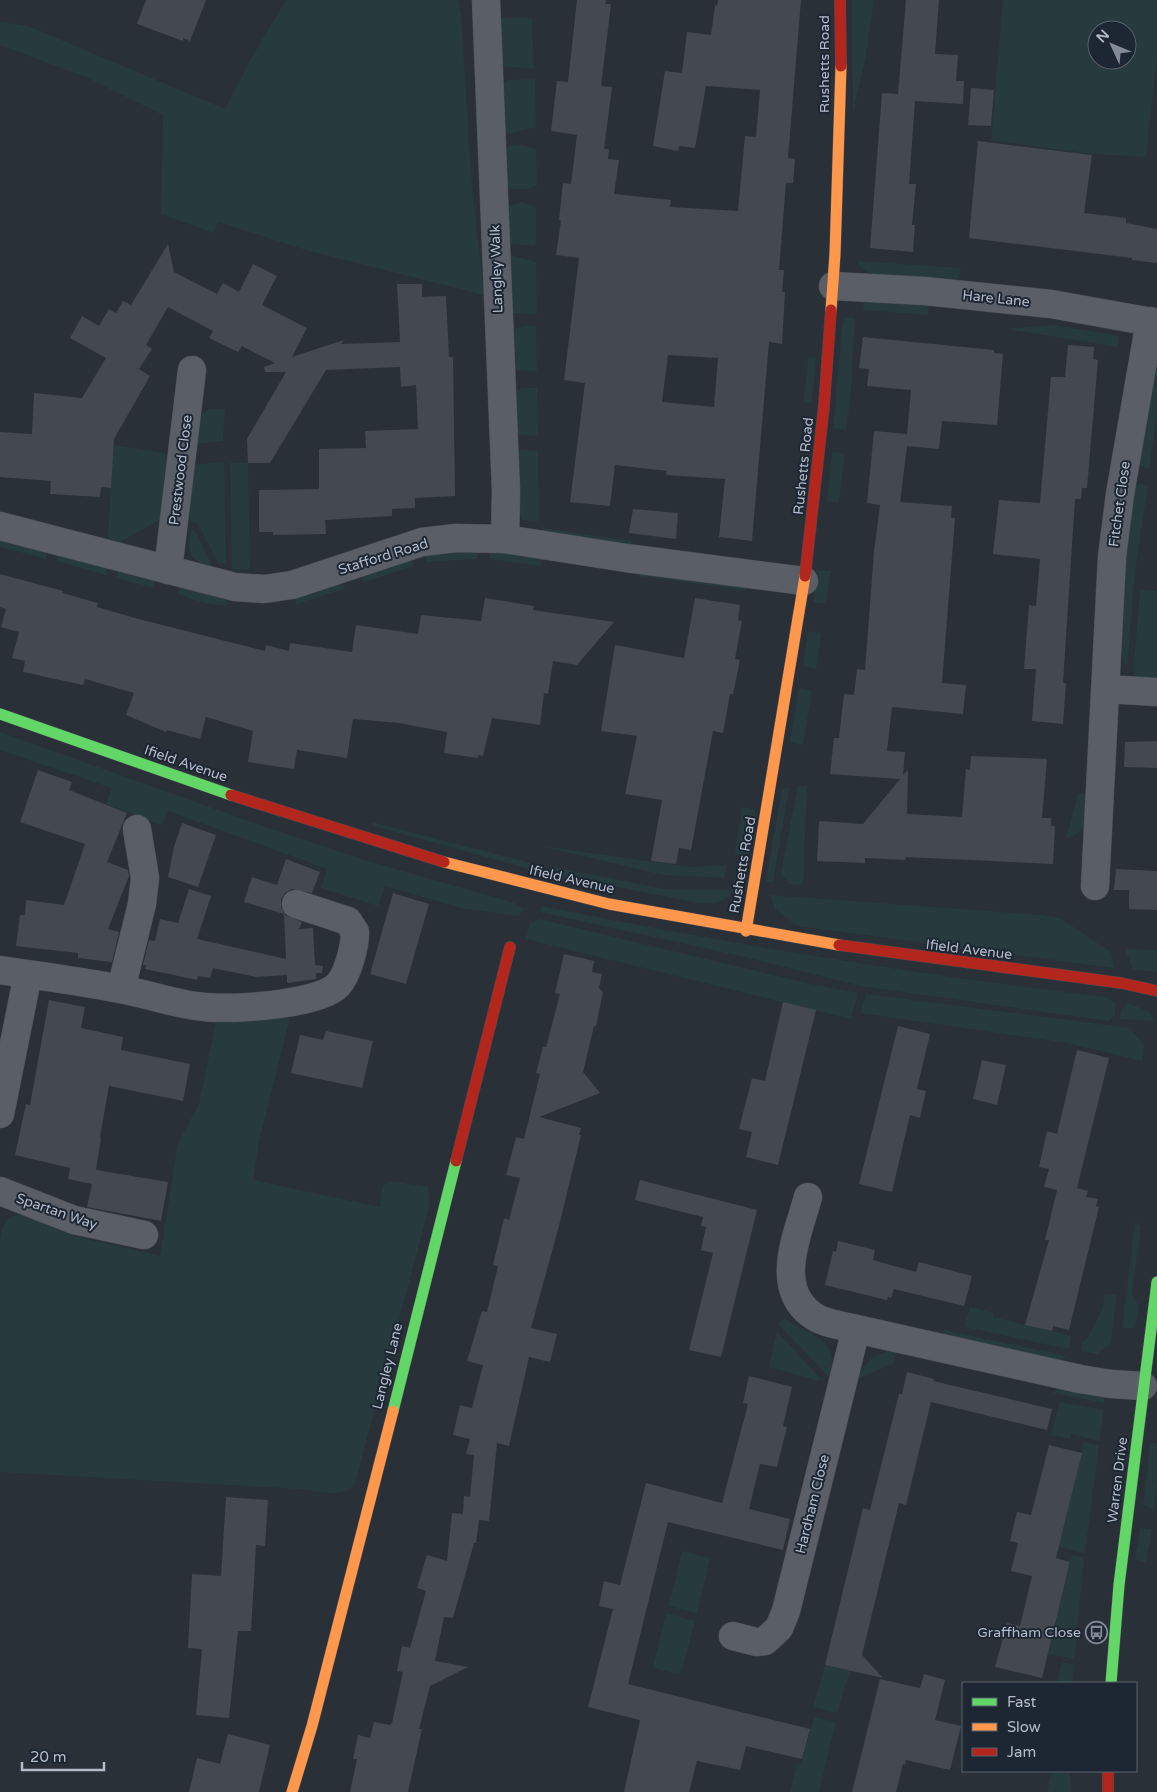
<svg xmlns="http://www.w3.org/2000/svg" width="1157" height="1792" viewBox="0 0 1157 1792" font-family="'Varela Round',sans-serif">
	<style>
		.green { fill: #273a3e; fill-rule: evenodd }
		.building { fill: #444950; fill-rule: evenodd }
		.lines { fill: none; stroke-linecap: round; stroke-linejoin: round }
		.street-casing { stroke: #484c53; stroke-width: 29 }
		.fast-casing { stroke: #484c53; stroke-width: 12 }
		.slow-casing { stroke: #484c53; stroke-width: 12 }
		.jam-casing { stroke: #484c53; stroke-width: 12 }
		.street { stroke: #5a5e66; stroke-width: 28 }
		.fast { stroke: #63d668; stroke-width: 11 }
		.slow { stroke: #ff974d; stroke-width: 11 }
		.jam { stroke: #b3261e; stroke-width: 11 }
		.labels { text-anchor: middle; stroke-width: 4; stroke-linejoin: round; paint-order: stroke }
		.street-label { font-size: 14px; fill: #b4bcc9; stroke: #1d2633 }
		.poi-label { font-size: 14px; fill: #b4bcc9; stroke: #1d2633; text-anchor: end }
	</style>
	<rect width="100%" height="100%" fill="#2a3038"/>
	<path class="green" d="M286,0h172l3,14 10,160 13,121 -175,-44 -91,-29 -4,11 -53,-19 2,-99 -75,-37 -88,-33v-23l28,4 197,83 24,-47z
		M852,0h22l-9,61 -12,51z
		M1003,0h154v57l-11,100 -54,-3 -101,-14zM1097,30h30v30h-30z
		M501,18h31l2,51 -32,-3z
		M535,79l1,48 -31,8 -1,-51 4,-4z
		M517,144l19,5 1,36 -8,4h-17l-5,-4 -2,-35 4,-4z
		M522,202l13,5 1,3v34l-3,2 -25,-3v-37z
		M510,255l26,7 1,52 -26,-1z
		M859,261l102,7 -2,9 -6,4c-23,-1 -79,1 -94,-15z
		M867,302h62l-1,13 -64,-5 -1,-6z
		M845,317l10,1 -4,73 -5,39 -13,-2 9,-100z
		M1053,325l62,10 4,2 -1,10 -112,-18z
		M527,326h9l1,45 -24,-1 -2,-41z
		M808,357l8,1 -4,44 -8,1z
		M1157,361v55l-8,53 -13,-5z
		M522,388h15l1,48 -22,-2 -2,-41z
		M210,409h15l-2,32 -29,3 6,-29z
		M113,445l53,8 -5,66 -41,23 -12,-4z
		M516,449l22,2 1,70 -17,-1 -4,-13z
		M832,452l13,1 -6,50 -12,-2z
		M224,462l2,102 -8,-1 -20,-39 -9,-4 3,-55z
		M230,463h18l2,106h-18z
		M1132,484l16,1 -13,86 -8,96 -9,-22z
		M541,528l91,13 -1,7 -85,-15z
		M191,530l4,1 18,36c-24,-6 -27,-14 -22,-37z
		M0,536l48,13 -2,10 -46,-12z
		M478,550l-1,9 -51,3v-6l4,-4z
		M491,550l51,6 -1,10 -52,-7z
		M58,552l50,13 -2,10 -50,-14z
		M412,556l1,10 -51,17v-10z
		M119,568l37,10 -2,10 -38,-10z
		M640,569l107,16 -1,5 -107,-14z
		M818,570l13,1 -5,33 -13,-2z
		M341,579l4,10 -49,15 1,-12z
		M180,586l49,9 -4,11 -21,-3 -26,-9z
		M1140,590l17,1v92l-22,-3 -1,-16z
		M808,631l13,2 -5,36 -13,-3z
		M799,688l13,3 -9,54 -13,-3z
		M0,732l260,93 111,37 143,41 11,6 -7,7 -57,-8 -76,-22 -7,20 -57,-18 6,-19 -159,-58 -6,14 -56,-21 6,-16 -112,-38z
		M798,786h9l-4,99 -14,-1 -8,-11z
		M789,787l-16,95 -7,-1 16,-92z
		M1078,793l9,1c0,23 4,35 -21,45z
		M742,807l14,3 -8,47 -13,-3z
		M371,822l164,42 -2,6 -160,-44z
		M541,846l149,21 37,-2 -3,13 -61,-3z
		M553,867l112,22 70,1c-9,13 -23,14 -37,13l-148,-29z
		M770,895l272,20 18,3 51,34 3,16 -317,-42 -22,-17z
		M542,906c186,38 374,68 563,91l10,5v13l-6,6 -248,-35 -112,-28 -209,-46z
		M539,919l272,65 47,9 -7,26 -325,-80 4,-16z
		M1125,949l32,1v22l-24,-3z
		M866,994l264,34 14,17 -2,16 -75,-18 -206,-30z
		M1128,1003l20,8 8,10 -36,-2 1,-9z
		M290,1018l-31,123 -6,39 127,27 3,-21 6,-5 39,6 2,17 -76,283c-16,11 -37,4 -56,2l-298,-17v-227c1,-16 3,-29 21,-31l52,22 87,20 18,-113 21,-39 17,-83z
		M1135,1222l6,4 -9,69 7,11 -4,22h-13z
		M1105,1294l11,1 -5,48 -14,11 -16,-3 2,-10 4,-2 15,-29z
		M970,1307l23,6v4l78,19 -2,13 -105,-22z
		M785,1318c23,20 57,17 44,59l-51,-53z
		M944,1330l123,26 -9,5 -114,-26z
		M777,1332l44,47 -3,2 -49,-14z
		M888,1351l9,1 -4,12 -34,14 -24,93 -4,-1 22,-90 19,-22z
		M1061,1386l44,9 -1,8 -51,-10z
		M1060,1402l44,8 -5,31 -28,-7 -1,5 -19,-4z
		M1084,1442l15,3 -14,108 -26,-6z
		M1150,1443h7v42l-3,25 -11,-5z
		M1140,1528l12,1 -6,34 -11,-3z
		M682,1551l28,7 -13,55 -28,-7z
		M1072,1555l12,2 -10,102 -26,-5z
		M666,1613l29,8 -13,49 -4,4 -25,-6z
		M1062,1662l12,3 -2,18h-15z
		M825,1665l25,6 -13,42 -24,-6z
		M814,1717l22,5 -17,70h-29l7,-28 4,1z
		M1052,1771l18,3 1,18h-24z"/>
	<path class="building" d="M146,0h60l-16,41 -7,-3v3l-46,-17z
		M577,0h29l-1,4h6l-10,82 11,1 -8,62h5l-1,10 11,1 -5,34 57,6 -1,7 68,4 7,-75 11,1 4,-47 -54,-4 -11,62 -16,-2 -1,5 -25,-5 12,-75 17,2 5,-41 24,3 4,-30 2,1 1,-6h83l-13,158 7,1 -2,24h-7l-7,87h5l-2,22h3l-3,52 -13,-2 -17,199 -33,-4 6,-58 -59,-4 1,-4 -52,-6 -5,41 -40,-4 15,-119 -21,-3 15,-122 -23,-3 5,-34 -2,-1 4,-37 8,1 6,-49 -26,-4 6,-50 11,1zM668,355l50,3 -4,49 -52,-5z
		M906,0h33l-4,54 23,1 -2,26h8l-1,23 -48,-3 -6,83h7l-4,41h3l-2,27 -43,-4 12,-155 16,1z
		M971,88l23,2 -3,36 -23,-1z
		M978,141l114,14 -8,58 42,5v5l31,6v34l-25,-3v-2l-163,-20z
		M168,244l6,28 43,22 6,-11 16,9 14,-28 24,12 -15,29 45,23 -15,29 52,-17 -3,4 59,-2 -3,-58h25v13l24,-1 3,61h4l2,139 -40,2v10l-23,1v7l-67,4 1,14 -53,1v-3h-14v-42l60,-1v-40l47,-1 -1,-17 53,-2 -2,-44 -15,2 -1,-20 -74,3 -56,93h-22l-1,-24 39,-67h-21l-1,-5 11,-4 -33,-17 -4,6 -29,-14 4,-7 -45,-24 -22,38 6,4 -13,20 11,7 -36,63 -3,49 -10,-1 -1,10 -50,-3 1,-13 -51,-4v-45l32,2 2,-41 48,5 24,-40 -36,-20 12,-22 17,10 10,-17 7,4 7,-12 8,4z
		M863,337l131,13v3l9,1 -6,71 -55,-4 -3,28 -32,-3 -7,56 52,4 -1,12h4l-13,165 24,2 -3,29 -71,-7 -5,44 18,1 -2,23 5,-5 -1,44 55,3 4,-48 4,1 1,-14 76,3 -5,59h9v8h4l-2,38 -147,-7 -1,3 -40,-2v5l-48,-2 2,-40 44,3 37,-45 -70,-5 4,-36h5l5,-44 10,1 3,-26 8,1 9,-118 6,-47 -13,-2 7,-72 33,3 4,-44 -44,-4 2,-17 -10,-1z
		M1068,345l26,2 -1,12 5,1 -11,128h-5l-1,11h-6l-12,184h3l-3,41 -31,-3 4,-52h-12l5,-64 7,1 4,-47 -47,-5 6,-54 41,3 11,-126h14z
		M633,509l45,4 -2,26 -47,-6z
		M0,574l63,17 -1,2 36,10 -1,4 38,11 130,33 1,-6 23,6 1,-8 62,9 4,-27 62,9 3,-19 60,6 4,-23 49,8 -1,4 81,12 -37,43 -24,-4 -5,33 -4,-1 -4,32 -48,-7 -9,38 -5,-1v3l-34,-5 3,-21 -48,-9 -46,-4 -6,39 -50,-8 -3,19 -46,-7 5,-31 -47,-14 -6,22 -33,-9 -1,2 -40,-17 8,-22 -49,-14 -2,6 -60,-13 2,-11 -13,-3 7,-26 -18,-5 5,-18 -6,-2z
		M695,598l45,7 -2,15 4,1 -7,38 5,1 -7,34h-3l-7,39 -10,-2 -22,119 -12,-2 -3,16 -25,-3 11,-61 -37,-6 12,-58 -36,-5 14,-86 69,13z
		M1157,741v27l-33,-1 1,-25z
		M38,770l34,12 -3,8 58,23 -20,49 21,8 1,6 -21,53 11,3 -7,30 -34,-4v-5l-62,-7 4,-31h5l1,-15 38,5 21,-61 -65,-22z
		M182,823l34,12 -18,52 -30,-10 6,-30z
		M286,859l34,13 -8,21 -20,-4 -7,4 -4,6v8l4,8 17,7 -3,7 14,-1 2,37 8,1 -1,7h-6v6l-29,4v-8l-31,2 -43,-9 -3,10 -12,-2 -1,4 -52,-11 1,-4h-3l6,-25 6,1 5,-22 18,4 11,-34 22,7 -14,43 89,20 -2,-45 -40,-12 8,-25 25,8z
		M1116,869l41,2v39l-28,-1v-19h-15z
		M393,893l36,11 -23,80 -36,-10z
		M564,954l30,7 -2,11 10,2 -3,14 4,4 -7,34h-2l-11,46 17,21 -61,24 42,11 -2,7h2l-21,87 -29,106 26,6 -7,28 -21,-5 -20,89 -12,-3 -8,78 -10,-1 -3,23h-2l-21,75 -9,-1 -9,44 33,6 -38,19 -11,43h3l-14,63h-58l7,-33h-4l5,-24 12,3 4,-16 16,3 2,-2 11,-51 -6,-1 5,-25 8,2 16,-57 -9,-3 10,-33 20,6 5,-48 11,1 1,-18 6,1 4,-42 -8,-1 4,-15 -17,-4 7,-30 12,3 11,-43 -16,-4 15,-50 5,1 11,-46 -5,-1 11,-47 5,2 11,-42 -14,-3 10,-38 8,2 16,-65 -4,-1 7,-26h3l14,-53 -5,-1z
		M49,1000l36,7 -4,21 42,9 -2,13 69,14 -7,37 -74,-15 -9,51 1,1 -5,32 72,12 -7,39 -74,-14 5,-23 -24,-5 2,-11 -55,-13 11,-51 4,1z
		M783,1002l33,8 -38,155 -32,-8 6,-25 -13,-3 13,-51 13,3z
		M898,1026l32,8 -13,55 9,2 -6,27 -10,-3 -18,77 -33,-8z
		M326,1031l47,10 -11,47 -71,-15 9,-38 23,5z
		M1077,1050l32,8 -32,130 11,3 -2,6 12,2 -2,7 3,1 -30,123 -16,-4 -1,5 -27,-6 24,-85h-4l12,-50 -13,-3 5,-18 -10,-2 8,-36 10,3z
		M982,1060l24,5 -9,40 -24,-6z
		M640,1180l117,30 -36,147 -32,-7 24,-97 -12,-3 5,-23 -5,-1 2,-9 -68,-17z
		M838,1241l37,9 -2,10 43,12 3,-10 53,14 -8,30 -70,-17 -3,9 -3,-1 -1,3 -62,-15 8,-34 3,1z
		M907,1372l27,7 -1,2 119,28 -5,21 -116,-28 -25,103 -7,-2 -37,152 21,23 -58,-13 38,-157 7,2 29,-116h3z
		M749,1376l43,11 -9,39 4,1 -10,40 -17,-3 -11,45 41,10 -7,31 -115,-28 -40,162 182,45 -8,30 -56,-13 -6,24 -43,-9 -8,31h-65l16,-72 -52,-13 25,-98 -14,-3 5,-25 16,4 26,-102 76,20 26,-99 -5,-1z
		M1049,1445l33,8 -26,105 14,4 -28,116 -47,-11 12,-44 13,3 12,-50 -21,-5 7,-28 -8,-2 7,-29 14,3z
		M226,1497l42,3 -3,46 -9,-1 -5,86h-13l-9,87 -33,-3 6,-66 -14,-1 4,-74 29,2z
		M924,1674l21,6 -10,40 26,6 -11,44 -44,-10 -1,5 -2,-1 -7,28h-44l28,-113 40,9z
		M228,1734l42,11 -11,47h-70l8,-34 23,6z"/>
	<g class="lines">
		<defs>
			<path id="street" d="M486,0l20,491 -1,48
				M833,286l92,5 126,13 106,19
				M0,526l235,61 29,2 28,-4 130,-43 34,-4 49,1 121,19 178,23
				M168,570l24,-200
				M1105,689l52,3
				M1095,886l17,-329 8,-63 30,-173
				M0,970c40,6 80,11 120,19 29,5 56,16 85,18 27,3 114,-2 133,-22 10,-11 17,-39 17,-53l-7,-11 -52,-17
				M121,989l21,-85 3,-26 -8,-49
				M0,1114l28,-140
				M0,1191l74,29 70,15
				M808,1197c-10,37 -35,90 4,118 12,9 30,10 44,14l224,50 31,5 32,2
				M733,1636l23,6 9,-1 14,-13 7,-17 70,-282"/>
			<path id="fast" d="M0,714l231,81
				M393,1411l63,-250
				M1111,1683l8,-98 38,-303"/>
			<path id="slow" d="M831,310l4,-56 6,-188
				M444,862l165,42 230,41
				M746,931l59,-355
				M292,1792l20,-66 81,-315"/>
			<path id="jam" d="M840,0l1,66
				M805,576l19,-170 7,-96
				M231,795l213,67
				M839,945l282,38 36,8
				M456,1161l54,-214
				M1108,1771v21"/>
		</defs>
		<use href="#street" class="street-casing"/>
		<use href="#fast" class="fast-casing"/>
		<use href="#slow" class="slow-casing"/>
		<use href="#jam" class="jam-casing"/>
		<use href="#street" class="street"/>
		<use href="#fast" class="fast"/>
		<use href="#slow" class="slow"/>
		<use href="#jam" class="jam"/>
	</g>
	<defs>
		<symbol id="bus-ring" viewBox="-11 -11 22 22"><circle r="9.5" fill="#1d2633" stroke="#848b96" stroke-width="1.5"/><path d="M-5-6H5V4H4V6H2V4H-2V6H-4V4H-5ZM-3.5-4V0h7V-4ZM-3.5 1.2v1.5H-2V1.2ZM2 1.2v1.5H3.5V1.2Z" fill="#848b96"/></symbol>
	</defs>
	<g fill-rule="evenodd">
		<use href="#bus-ring" x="1084" y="1620" width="25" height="25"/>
	</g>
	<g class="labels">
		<g class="street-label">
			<text transform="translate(824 64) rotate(-90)" y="5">Rushetts Road</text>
			<text transform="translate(496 269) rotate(-92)" y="5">Langley Walk</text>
			<text transform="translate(996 298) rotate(6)" y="5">Hare Lane</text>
			<text transform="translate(803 466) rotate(-84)" y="5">Rushetts Road</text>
			<text transform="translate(180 470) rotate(-83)" y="5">Prestwood Close</text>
			<text transform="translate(1119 504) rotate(-82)" y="5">Fitchet Close</text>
			<text transform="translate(383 556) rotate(-17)" y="5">Stafford Road</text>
			<text transform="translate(186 763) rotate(19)" y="5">Ifield Avenue</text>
			<text transform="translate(742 865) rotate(-80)" y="5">Rushetts Road</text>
			<text transform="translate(572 879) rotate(13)" y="5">Ifield Avenue</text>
			<text transform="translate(969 949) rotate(7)" y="5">Ifield Avenue</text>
			<text transform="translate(57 1211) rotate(19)" y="5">Spartan Way</text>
			<text transform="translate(387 1366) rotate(-76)" y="5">Langley Lane</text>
			<text transform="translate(1117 1480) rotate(-83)" y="5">Warren Drive</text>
			<text transform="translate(812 1504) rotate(-76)" y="5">Hardham Close</text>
		</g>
		<g class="poi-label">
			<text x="1081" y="1637">Graffham Close</text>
		</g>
	</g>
	<rect x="962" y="1682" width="175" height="90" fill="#1d2633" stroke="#59626f"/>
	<rect x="972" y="1698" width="25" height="8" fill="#63d668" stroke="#59626f"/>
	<text x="1007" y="1707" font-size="15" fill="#b4bcc9">Fast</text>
	<rect x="972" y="1723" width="25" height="8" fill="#ff974d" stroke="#59626f"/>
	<text x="1007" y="1732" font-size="15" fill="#b4bcc9">Slow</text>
	<rect x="972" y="1748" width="25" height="8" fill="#b3261e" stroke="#59626f"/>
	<text x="1007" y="1757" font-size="15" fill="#b4bcc9">Jam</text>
	<g transform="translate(1112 45) rotate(314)"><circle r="24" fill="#1d2633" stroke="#59626f"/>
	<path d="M0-4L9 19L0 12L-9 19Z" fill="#848b96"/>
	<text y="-8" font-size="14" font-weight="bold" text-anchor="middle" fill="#b4bcc9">N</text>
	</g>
	<path d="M22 1762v8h82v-8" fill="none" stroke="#b4bcc9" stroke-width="2.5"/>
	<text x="30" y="1762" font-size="15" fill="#b4bcc9" stroke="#1d2633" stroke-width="4" paint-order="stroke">20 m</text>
</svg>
